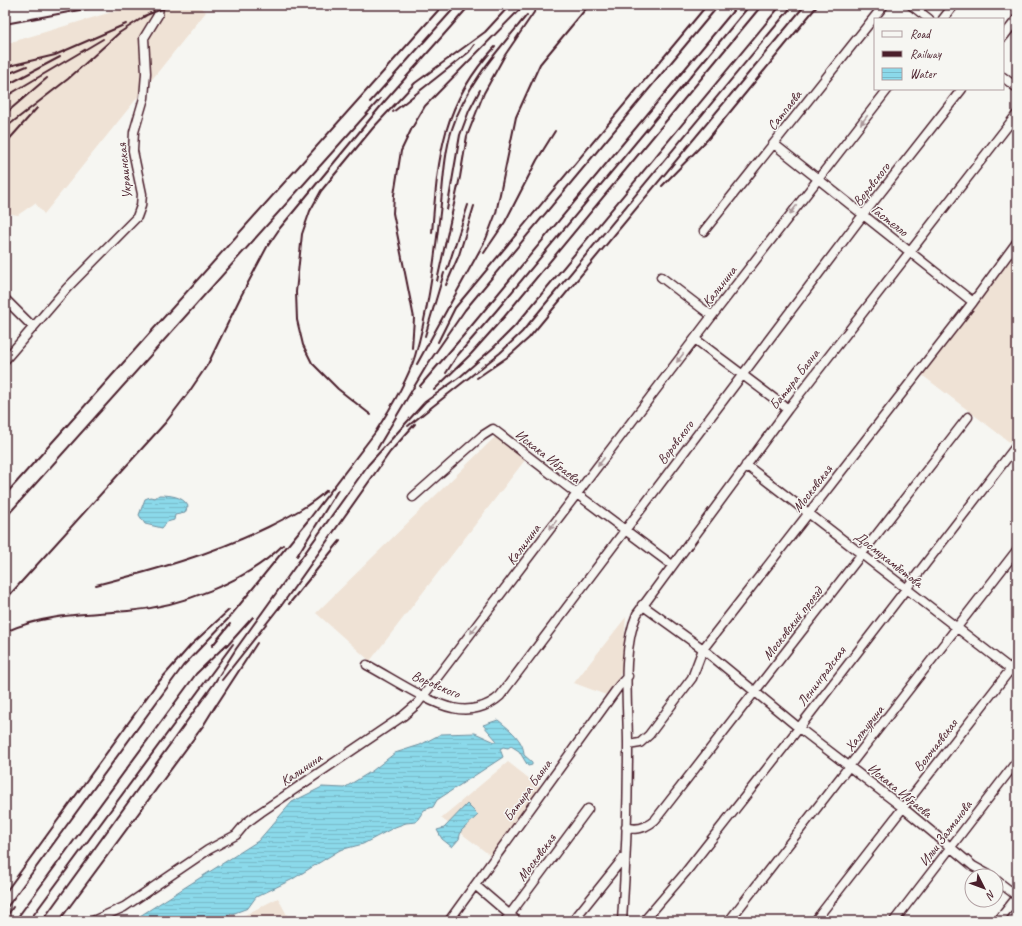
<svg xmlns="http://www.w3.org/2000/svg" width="1022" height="926" viewBox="0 0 1022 926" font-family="Caveat,sans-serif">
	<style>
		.built { fill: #efe2d5 }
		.water { fill: url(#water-rules); stroke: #718f9e }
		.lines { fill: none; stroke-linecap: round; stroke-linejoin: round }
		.minor-casing { stroke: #4a1f2b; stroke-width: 11 }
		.minor { stroke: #f6f6f2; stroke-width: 8 }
		.rail { stroke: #4a1f2b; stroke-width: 2 }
		.oneway { fill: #a99598 }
		.labels { text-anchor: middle; stroke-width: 3; stroke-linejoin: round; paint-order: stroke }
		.street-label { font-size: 14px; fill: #4a1f2b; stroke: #f6f6f2 }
	</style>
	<defs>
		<pattern id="water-rules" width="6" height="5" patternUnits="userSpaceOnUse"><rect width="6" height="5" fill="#8bd9ea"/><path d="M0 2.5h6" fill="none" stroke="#79bac9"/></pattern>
	</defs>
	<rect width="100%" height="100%" fill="#f6f6f2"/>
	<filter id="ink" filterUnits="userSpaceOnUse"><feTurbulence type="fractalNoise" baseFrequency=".025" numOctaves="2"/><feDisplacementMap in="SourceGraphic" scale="8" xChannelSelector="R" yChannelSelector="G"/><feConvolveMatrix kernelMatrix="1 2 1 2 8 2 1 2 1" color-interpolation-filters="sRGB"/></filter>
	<g filter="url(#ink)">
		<path class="built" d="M135,5h63l8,7 -162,202 -9,-11 -17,12 -13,-2v-169z
			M1017,251v186l-5,7 -90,-69z
			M496,436l29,24 -155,201 -54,-48z
			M626,617l-4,53 -3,8 -13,17 -32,-12z
			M508,762l32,25 -49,69 -50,-38z
			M278,898l12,23h-57z"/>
		<path class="water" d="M159,495c10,0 24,1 29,11l-3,7 -10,2 -1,5 -7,2 -5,6 -17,-4 -6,-9 6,-16 5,-2 5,1z
			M498,720c11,9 26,20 26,35l8,7v3l-4,1 -9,-15 -8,-5 -3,2 -5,-1 -3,2 3,8 -66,43 -4,7 -9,3 -8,12 -10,1 -11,4 -32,17 -23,6 -49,30 -35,17 -8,11 -35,13h-81l126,-80 34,-39 30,-15 22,1 28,-17 23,-18 25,-8 21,-11 34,-1 20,9 2,-1 -14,-16z
			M467,804l11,11 -17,16 -2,8 -7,8 -10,-8 -5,-9 7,-2z"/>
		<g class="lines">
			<defs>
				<path id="minor" d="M911,5l18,14
					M943,19l11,-14
					M1003,37l14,-18
					M1003,77l14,11
					M774,144l199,158
					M704,231l180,-226
					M661,277l51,39
					M5,299l28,28
					M695,339l93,70
					M5,360l62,-72 70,-71 4,-11 1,-12 -9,-43 1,-19 10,-34 2,-25 -2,-35 14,-23 1,-10
					M746,465l271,209
					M413,497l69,-61 11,-7 84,65 95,71
					M642,605l61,44 96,79 103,79 71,59 18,10
					M367,665c23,12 63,39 86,43 17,4 35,-1 47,-12l363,-481 99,-126
					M628,745l12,-2 9,-8 43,-57 11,-29 270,-347 44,-60
					M626,827c11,4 20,1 29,-7l313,-403
					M996,880l21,16
					M475,885l42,36
					M93,921l31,-14 84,-57 28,-15 10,-12 15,-11 142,-96 14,-12 295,-388 176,-227
					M449,921l170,-235 9,-10
					M505,921l83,-112
					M573,921l52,-65
					M622,921c4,-59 6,-118 6,-177 0,-39 -7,-94 9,-130l151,-205 229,-295
					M644,921l41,-48 114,-145 218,-283
					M729,921l288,-371
					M815,921l202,-260
					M894,921l123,-160
					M998,921l19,-24"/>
			</defs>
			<use href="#minor" class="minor-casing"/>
			<use href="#minor" class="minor"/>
			<path class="rail" d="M144,16l28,-11
				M5,24l101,-19
				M5,67l50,-12 71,-31
				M5,75l22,-9
				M5,86l55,-29
				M5,97l98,-58
				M370,102l87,-97
				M393,112l76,-60 5,-7
				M5,114l42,-36
				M5,128l63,-49 51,-46 31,-20
				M5,144l32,-36
				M662,186l46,-47 110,-134
				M447,210l13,-75 9,-24 11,-21
				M432,233c6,-75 9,-128 63,-186
				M484,253l21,-31 32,-62 18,-29
				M447,270l21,-65
				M437,281l23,-104 7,-41 17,-43 21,-38 34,-50
				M446,285l13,-30 15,-49
				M425,336l19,-63
				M438,342l17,-34 252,-303
				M412,348l2,-30 -21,-105 1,-18 7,-44 11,-23 13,-22 99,-101
				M417,364l69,-125 10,-26 20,-96 24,-53 49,-59
				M446,373l11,-17 39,-45 254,-306
				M477,378l32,-22 20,-18 276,-333
				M420,386l43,-50 275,-331
				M434,390l37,-36 33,-37 258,-312
				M371,415l-33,-26 -26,-26 -9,-18 -6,-25 -1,-28 6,-58 8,-23 11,-20 52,-63 26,-28 16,-17 70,-51 25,-27
				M408,426l92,-73 22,-21 271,-327
				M374,434c13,-20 34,-55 41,-78 14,-47 19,-95 25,-143 3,-27 4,-59 12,-84 14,-44 47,-80 75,-114
				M377,449l50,-84 38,-55 254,-305
				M5,495l438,-490
				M5,518l375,-419
				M297,556l41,-66
				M96,585c59,-15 116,-31 172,-58 20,-10 42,-21 59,-37
				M5,600l161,-178 23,-30 19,-28 33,-68 26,-49 13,-19 105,-127 85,-96
				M289,604l51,-63
				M279,609l111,-157 25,-28
				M5,632c38,-18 82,-18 123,-21 51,-4 118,-29 155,-66
				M212,646l18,-22
				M227,646l26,-29
				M222,680l59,-75
				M214,709l43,-66
				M5,893l150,-207 36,-41 38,-35
				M5,910l178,-244 45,-47 82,-101 67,-88
				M5,919l8,-12
				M15,921l181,-247 31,-30
				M29,921l204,-277
				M42,921l171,-236 23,-36 132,-184 57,-63 36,-26 32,-28 22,-22 266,-321
				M59,921l144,-195 13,-21"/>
		</g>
		<defs><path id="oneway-solid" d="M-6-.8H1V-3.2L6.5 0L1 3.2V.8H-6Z"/></defs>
		<g class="oneway">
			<use href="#oneway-solid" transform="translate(864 120) rotate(128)"/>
			<use href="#oneway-solid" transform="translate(793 210) rotate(128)"/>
			<use href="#oneway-solid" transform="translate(680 358) rotate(127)"/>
			<use href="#oneway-solid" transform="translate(601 462) rotate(127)"/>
			<use href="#oneway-solid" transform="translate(553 525) rotate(127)"/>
			<use href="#oneway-solid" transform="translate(474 629) rotate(127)"/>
		</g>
	</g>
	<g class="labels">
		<g class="street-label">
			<text transform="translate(784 110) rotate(-52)" y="5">Сатпаева</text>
			<text transform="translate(124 171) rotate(-96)" y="5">Украинская</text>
			<text transform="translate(871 184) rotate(-52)" y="5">Воровского</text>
			<text transform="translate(890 220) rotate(38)" y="5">Гастелло</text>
			<text transform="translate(719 286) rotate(-52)" y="5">Калинина</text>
			<text transform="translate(794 379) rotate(-52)" y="5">Батыра Баяна</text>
			<text transform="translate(675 442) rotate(-53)" y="5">Воровского</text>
			<text transform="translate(548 456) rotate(38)" y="5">Искака Ибраева</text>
			<text transform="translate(812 488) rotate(-52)" y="5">Московская</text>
			<text transform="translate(523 544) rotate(-53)" y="5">Калинина</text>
			<text transform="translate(889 559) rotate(38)" y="5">Досмухамбетова</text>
			<text transform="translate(792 623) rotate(-52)" y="5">Московский проезд</text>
			<text transform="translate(821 676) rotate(-53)" y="5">Ленинградская</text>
			<text transform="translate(436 684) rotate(23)" y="5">Воровского</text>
			<text transform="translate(864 728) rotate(-52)" y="5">Халтурина</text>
			<text transform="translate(935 745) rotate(-52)" y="5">Волочаевская</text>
			<text transform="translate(301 769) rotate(-34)" y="5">Калинина</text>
			<text transform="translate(527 790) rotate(-54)" y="5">Батыра Баяна</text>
			<text transform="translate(900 790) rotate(39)" y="5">Искака Ибраева</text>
			<text transform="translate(945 833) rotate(-53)" y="5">Ильи Залманова</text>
			<text transform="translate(536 857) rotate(-53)" y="5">Московская</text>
		</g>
	</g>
	<rect width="1022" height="926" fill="none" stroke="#f6f6f2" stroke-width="20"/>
	<rect x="10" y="10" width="1002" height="906" fill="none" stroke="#4a1f2b" stroke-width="1.5" filter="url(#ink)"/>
	<rect x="874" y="18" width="130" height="72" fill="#f6f6f2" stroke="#b1a0a2"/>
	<rect x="882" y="31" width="20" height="6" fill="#f6f6f2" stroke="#b1a0a2"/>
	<text x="910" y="38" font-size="12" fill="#4a1f2b">Road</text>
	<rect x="882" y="51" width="20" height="6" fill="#4a1f2b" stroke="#b1a0a2"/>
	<text x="910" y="58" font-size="12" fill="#4a1f2b">Railway</text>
	<rect x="882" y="68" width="20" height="12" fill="url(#water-rules)" stroke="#b1a0a2"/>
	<text x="910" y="78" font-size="12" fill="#4a1f2b">Water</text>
	<g transform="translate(984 888) rotate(132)"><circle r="19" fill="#f6f6f2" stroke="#b1a0a2"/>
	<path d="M0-3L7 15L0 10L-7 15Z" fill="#4a1f2b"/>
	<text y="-6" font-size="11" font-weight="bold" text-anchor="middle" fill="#4a1f2b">N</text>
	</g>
</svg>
